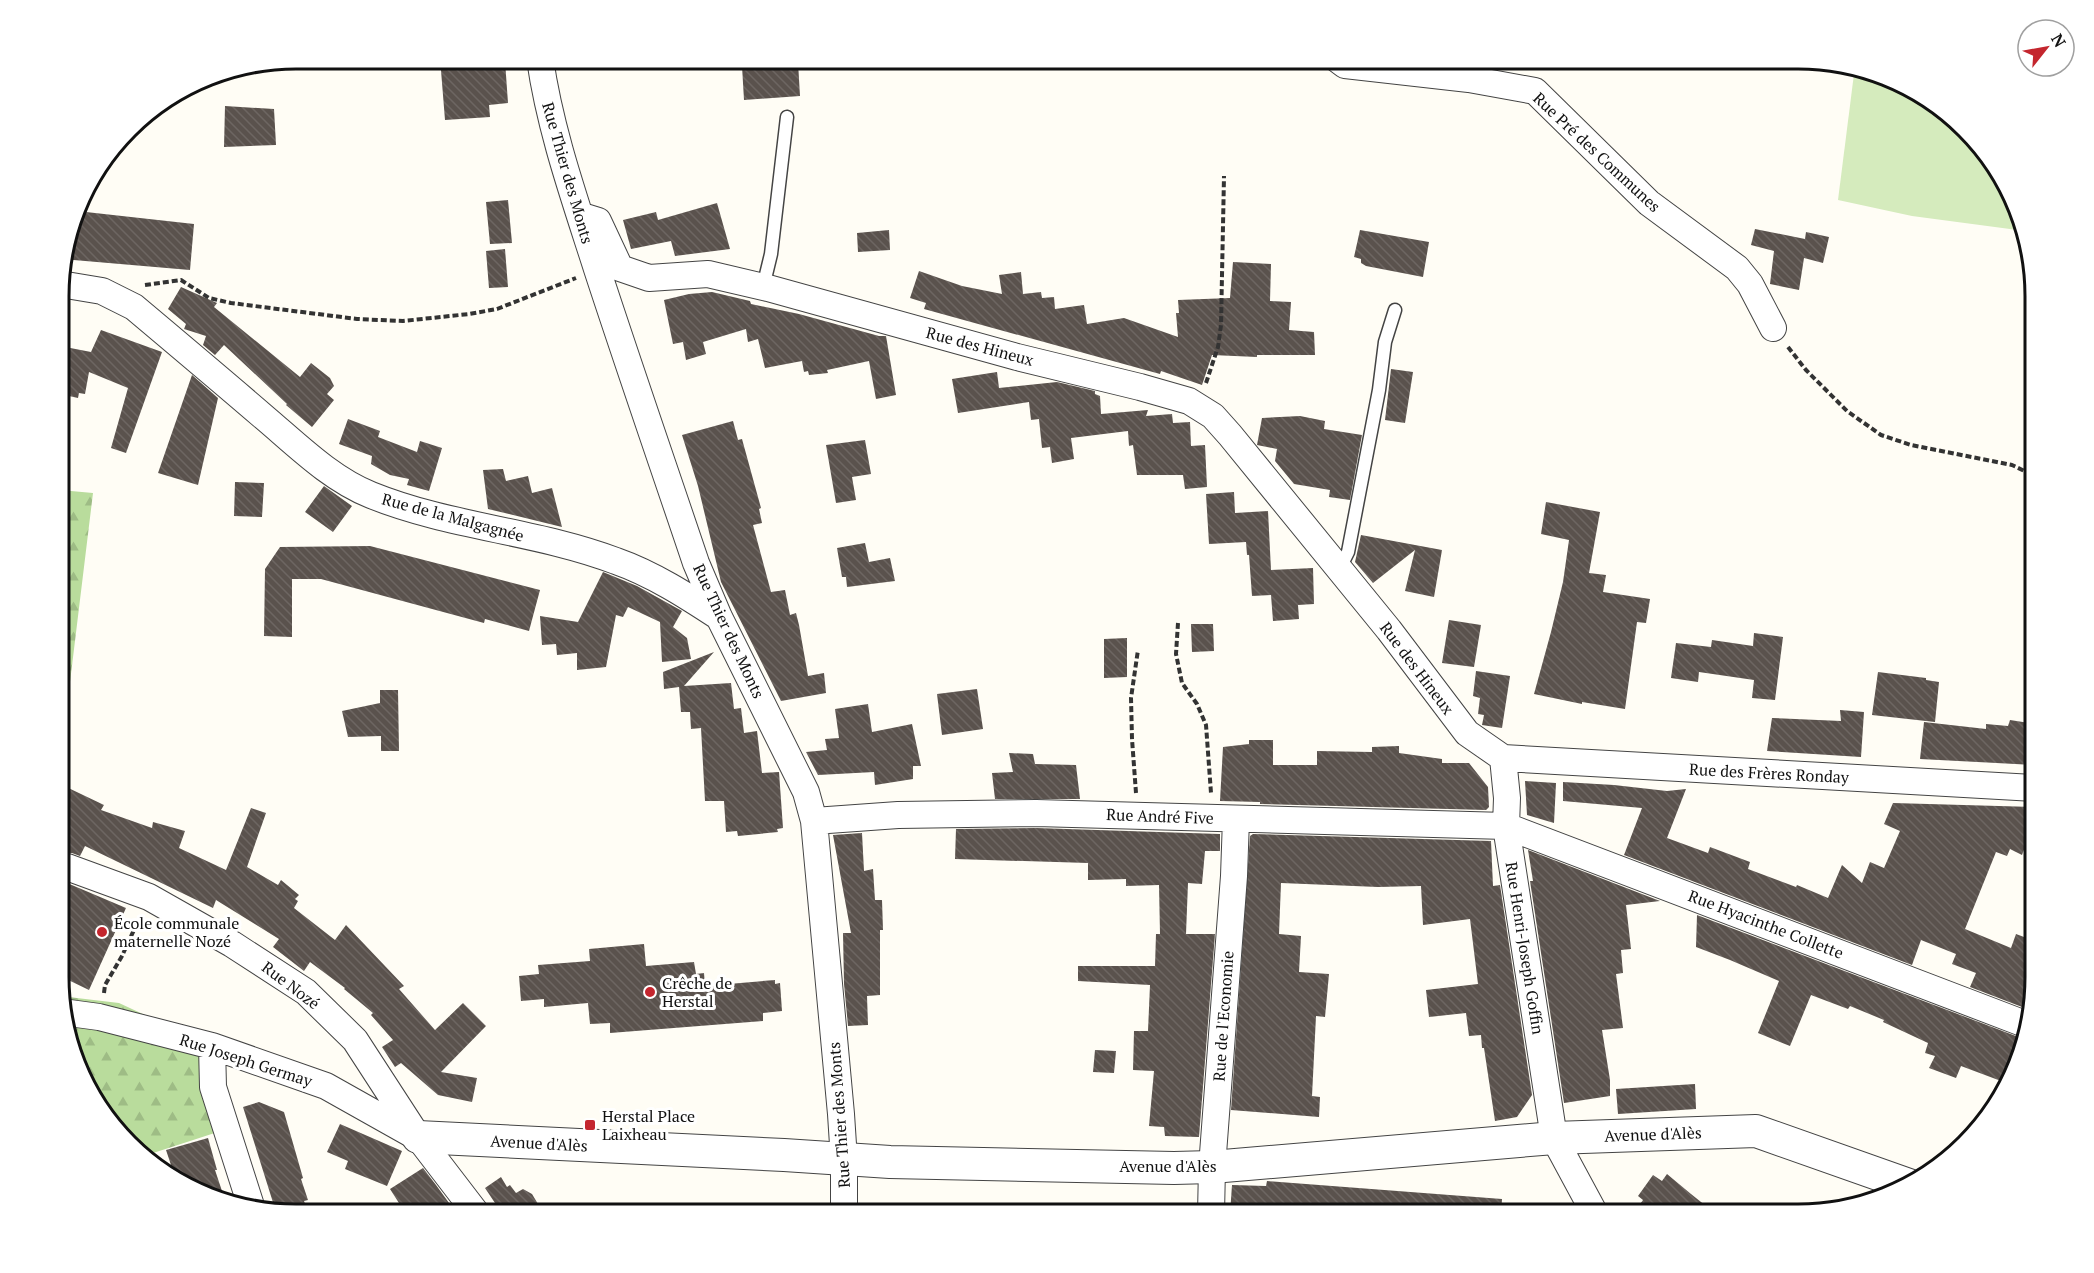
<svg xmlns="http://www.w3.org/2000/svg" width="2094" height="1273" viewBox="0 0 2094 1273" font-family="'PT Serif',serif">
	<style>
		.forest { fill: url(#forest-firs) }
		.park { fill: #d5ebbd }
		.building { fill: url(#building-back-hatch) }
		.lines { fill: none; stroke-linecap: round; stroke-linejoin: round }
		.service-casing { stroke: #444; stroke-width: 15 }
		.minor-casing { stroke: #444; stroke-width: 28 }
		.tertiary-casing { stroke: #444; stroke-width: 34 }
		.path { stroke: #333; stroke-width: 4; stroke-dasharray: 6 3; stroke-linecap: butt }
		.service { stroke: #fff; stroke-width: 12 }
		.minor { stroke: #fff; stroke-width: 26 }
		.tertiary { stroke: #fff; stroke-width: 32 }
		.poi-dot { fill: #c4262e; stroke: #fff; stroke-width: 2 }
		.labels { text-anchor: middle; stroke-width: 6; stroke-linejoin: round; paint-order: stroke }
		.street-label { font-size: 16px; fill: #111; stroke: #fff }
		.poi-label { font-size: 16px; fill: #111; stroke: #fff; text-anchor: start }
		.rim { fill: none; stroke: #111; stroke-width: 3 }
	</style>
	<defs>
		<pattern id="forest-firs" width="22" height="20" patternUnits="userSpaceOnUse" patternTransform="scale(1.5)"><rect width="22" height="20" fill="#b9dc9c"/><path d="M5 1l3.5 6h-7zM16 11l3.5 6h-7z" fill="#9ebc85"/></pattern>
		<pattern id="building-back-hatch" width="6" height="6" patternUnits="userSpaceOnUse" patternTransform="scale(1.5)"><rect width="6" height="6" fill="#5a524d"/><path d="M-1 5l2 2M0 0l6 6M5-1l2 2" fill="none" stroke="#6d6662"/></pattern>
	</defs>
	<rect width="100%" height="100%" fill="#fffdf5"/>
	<path class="forest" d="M60,490l33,3 -28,230 -5,-1z
		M60,996l59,7 93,43 15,83 -80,26 -49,-46 -38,-101z"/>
	<path class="park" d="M1855,66l62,24 79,74 27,56 2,11 -113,-15 -74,-16z"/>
	<path class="building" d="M440,58h38v5l27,-2 3,42 -19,2 1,12 -45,3z
		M798,62l2,34 -56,4 -2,-34z
		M225,106l49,3 2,36 -52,2z
		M508,200l4,43 -22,1 -4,-42z
		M717,203l13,46 -55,7 -4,-15 -40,8 -8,-29 33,-8 2,8z
		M77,211l117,13 -4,46 -128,-11z
		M1755,229l50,10 1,-7 23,5 -6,26 -19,-5 -5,32 -29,-6 4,-33 -23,-6z
		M889,230l1,20 -32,2 -1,-19z
		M1360,230l69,12 -6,35 -57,-11 -5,-3v-4l-7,-2z
		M505,249l3,38 -19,1 -3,-37z
		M1233,262l38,2 -1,37 21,1 -2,28 25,2 1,23h-58v2l-45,-2 -10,30 -41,-14 -1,3 -236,-65 2,-6 -16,-5 9,-27 43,15 40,8 -3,-19 22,-3 2,22 18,-2 1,6 12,-1 1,12 29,-4 3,19 37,-6 54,19 -2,-24h3l-1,-13 52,-2z
		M181,287l36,16 -3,4 86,70 11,-14 19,15 4,8 -7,8 7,6 -22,27 -26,-22 1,-1 -63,-59 -9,10 -12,-10 3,-9 -22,-7 2,-5 -18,-15z
		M712,292l38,9 1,3 48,10 80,22h7l10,59 -20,4 -7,-38 -42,9 1,3 -19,2 -1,-4 -4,1 -2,-11 -37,7 -7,-29 -10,3 -2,-13 -43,13 3,12 -20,6 -3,-18 -10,2 -9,-44 25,-6z
		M101,330l61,22 -36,101 -15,-5 17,-60 -39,-16 -4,22 -6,-1 -1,5 -18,-4v-48l31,6z
		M1391,369l22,3 -8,51 -20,-3z
		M997,372l2,16 58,-6 38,9v3l5,2 1,18 47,-4 -2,6 26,-2 1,9 17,-1 1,24 14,-1 2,42 -22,2 -2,-14h-46l-4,-30 -4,1 -1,-15 -57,7 3,21 -22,4 -2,-16 -8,1 -3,-29 -8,1 -2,-18 -71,11 -6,-34z
		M192,375l26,23 -20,87 -40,-12z
		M1300,416l25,5 -1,8 38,6 -12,65 -21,-3 1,-7 -36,-6 -19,-23 2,-12 -20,-4 5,-27z
		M348,419l32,12 -2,6 39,15 3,-11 22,7 -13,43 -22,-6 2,-6 -19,-4 -19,-11 1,-8 -33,-12z
		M733,421l5,19 4,-1 19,69 -2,1 3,14 -9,2 18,67 14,-2 5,25 6,-2 3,12 9,51 16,-3 2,20 -45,8 -60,-119 -23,-96 -16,-51z
		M865,440l6,34 -19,3 4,23 -20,3 -10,-58z
		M503,469l3,12 22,-5 4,17 20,-5 10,39 -74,-18 -5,-39z
		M235,482l29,1 -2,34 -28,-1z
		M324,486l28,20 -19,26 -28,-20z
		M1234,492l1,21 33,-2 3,59 42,-2 1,36 -16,1 1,14 -26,2 -2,-26 -19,1 -3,-41h-2l-1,-13 -37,2 -3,-50z
		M1546,502l54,10 -11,61 17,2 -3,17 47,7 -4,24 -9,-1 -12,87 -43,-7v2l-48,-10 17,-62 12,-50 6,-42 -28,-6z
		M1361,535l81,15 -8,47 -29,-6 10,-41 -42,33 -18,-21z
		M865,543l4,19 21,-4 5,23 -48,6 -1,-10h-4l-5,-29z
		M370,546l170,44 -11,41 -44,-12 -1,4 -163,-44h-29v58l-28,-1 1,-67 15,-22z
		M603,572l34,14 45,25 -9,16 14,11 4,21 -29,3 -2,-40 -32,-15 -5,10 -7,-2 -10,52 -29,3v-17l-20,2 -1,-11 -14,1 -2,-29 38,6z
		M1449,620l32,5 -7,42 -32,-4z
		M1191,624h22l1,27 -22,1z
		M1754,633l29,4 -8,63 -23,-2 2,-18 -55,-8 -1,10 -27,-4 5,-35 35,4 1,-7 41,6z
		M1127,638v39l-23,1v-39z
		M714,652l-30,34 47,-3 3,26 7,-1 3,25 13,-2 5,42 17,-1 4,56 -6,1 1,3 -40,4 -1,-5 -11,1 -2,-31h-19l-4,-73 -10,1 -1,-17h-9l-2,-25 -15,2 -1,-17z
		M1476,671l34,5 -8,52 -20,-3 2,-10 -6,-1 2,-16 -7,-2z
		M1878,672l48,6v2l13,2 -4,40 -63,-7z
		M977,689l6,40 -41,6 -5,-41z
		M380,690h18l1,61h-18v-15l-33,1 -6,-26 38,-8z
		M868,704l4,28 40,-8 9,42h-8v13l-38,6 -1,-13 -56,3 -12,-23 21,-2 -2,-11 14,-1 -4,-29z
		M1840,710l24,2 -3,45 -94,-6 5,-33 69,3z
		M2010,720l25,4v41l-115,-6 4,-37 62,7v-5l22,2z
		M1249,740h24v25h44v-14l55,1v-5l27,-1v7l43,6v4h27l19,24 1,20 -3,3 -226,-6v-2l-40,-1 3,-54 26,-3z
		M1009,753l24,1 2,10 41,1 4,34h-85l-3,-26 21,-1z
		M1525,781l31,2 -2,40 -27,-8z
		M1563,782l51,3 53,6 19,-2 -19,49 41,15 2,-6 40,15 -2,7 48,18 1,-2 31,13 14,-33 20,18 8,-21 14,6 16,-37 -16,-7 9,-21 142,4v45l-10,-5 -3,8 -12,-6 -3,7 -11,-4 -31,77 46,19 5,-14 19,7v51l-5,18 -60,-23 6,-14 -24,-9 4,-10 -35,-14 -9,25 -288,-110 18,-47 -79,-7z
		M60,784l44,21 -3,5 51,18 1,-6 32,9 -6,17 47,22 25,-62 15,5 -19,54 31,18 3,-5 18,15 -4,4 3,2 -4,7 41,32 11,-15 58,61 -5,3 36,41 28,-27 23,23 -45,46 36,6 -5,24 -34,-7 -37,-32 -6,4 -13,-20 11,-7 -22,-25 2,-2 -29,-24 1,-1 -35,-26 -6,9 -31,-24 6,-8 -63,-39 -3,8 -128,-62 -5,10 -8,-3 -12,1z
		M1036,828l184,6v17h-15l-3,33 -14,-1 -2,51h29l-16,203 -34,-1 -1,-9 -15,-1 5,-55 -21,-1 1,-39h14l2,-46 -72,-4v-15h77l1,-32h4l-1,-49 -33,1v-7l-38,1v-17l-133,-4 1,-30z
		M862,833l2,38 9,-2 2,31h7l1,30h-3v65l-13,1 1,29 -20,1 -4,-42 -1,-51h8l-18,-98z
		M1253,834l238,7 2,45 7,-1 32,210 -15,22 -22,4 -11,-73h-2l-1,-13 -12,1 -3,-23 -37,4 -3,-27 52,-6 -8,-65 -47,6 -2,-39 -43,1 -97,-4 -2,51 22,2 -2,36 30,2 -4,43 -9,-1 -4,80 8,1 -1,20 -88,-7 19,-274z
		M1528,850l132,51 -34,4 5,44 -10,1 2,23 -7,1 7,54 -21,2 8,50v16l-46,7 -34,-222h3z
		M60,880l66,28 -37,82 -29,-14z
		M1697,915l324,123 -11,38 -7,-3 -2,8 -40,-15 -5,12 -27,-10 6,-12 -10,-3 3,-10 -45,-21 1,-2 -34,-14 -2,3 -37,-14 -21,51 -32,-13 21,-52 -49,-21 -34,-13z
		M644,944l2,22 48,-4 2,12 8,-1 1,13 70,-6v4l5,-1 2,28 -19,2v8l-153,12v-10l-20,1 -2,-21 -44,4v-8l-23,2 -2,-25 20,-2 -1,-9 52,-4 -1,-12z
		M1095,1050l21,1 -2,22 -21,-1z
		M1695,1084l1,25 -78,5 -2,-25z
		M259,1102l25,10 19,66 -2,1 7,21 -4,1 5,13 -33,-2 -33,-105z
		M340,1124l62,27 -15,35 -42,-17 3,-8 -21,-9z
		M208,1138l9,32h-2l11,33 -49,-20 -11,-33z
		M423,1168l13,17 21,29h-51l-16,-25z
		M1667,1174l24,20 25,20h-83l10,-14 -5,-4 15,-21 9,6z
		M501,1177l6,10 3,-2 6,8 7,-4 9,5 12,20h-52l-1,-4 6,-4 -12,-18z
		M1267,1181l235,18 -1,15h-271l2,-29 34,1z"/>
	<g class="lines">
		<defs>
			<path id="service" d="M763,287l8,-33 16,-137
				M1339,570l9,-18 31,-162 6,-48 10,-32"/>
			<path id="minor" d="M540,59c10,71 35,141 57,210 32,98 66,196 99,294l23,54 87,175 8,29 27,293 3,46v54
				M1337,59l8,6 124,14 66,12 114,112 88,65 13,16 23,44
				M585,217l13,4 22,47 29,10 59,-4 60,14 249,69 123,30 49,14 24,15 17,19 159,195 78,103 36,25
				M60,284l42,7 32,16c44,37 88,74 131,111 33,28 66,61 106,77 79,32 166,36 245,66 37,13 71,35 103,56
				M1503,758l532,30
				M1503,758l4,40 -1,28 48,312 41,76
				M814,821l84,-6 138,-2 470,13 519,198
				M67,867l82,30 83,47 74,48 49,48 63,97 59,77
				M62,1012l37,5 113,29 114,40 89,50
				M212,1046l1,41 39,122
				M1211,1214l1,-47 22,-291 2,-57"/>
			<path id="tertiary" d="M418,1137l366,18 106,7 284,6 38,-1 342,-29 202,-7 153,54"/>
		</defs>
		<use href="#service" class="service-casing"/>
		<use href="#minor" class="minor-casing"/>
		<use href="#tertiary" class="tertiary-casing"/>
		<path class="path" d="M145,285l36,-5 28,18 22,5 126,16 46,2 66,-7 28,-5 79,-31
			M1788,347l18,23 41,41 34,24 30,10 101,20 23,11
			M1206,383l12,-36 3,-22 3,-149
			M1178,623l-2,31 6,29 15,21 9,21 5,68
			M1136,793l-4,-54 -1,-41 7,-48
			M104,993l1,-8 17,-29 17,-37"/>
		<use href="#service" class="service"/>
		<use href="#minor" class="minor"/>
		<use href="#tertiary" class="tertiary"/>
	</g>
	<g class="poi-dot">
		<circle cx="102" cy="932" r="6"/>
		<circle cx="650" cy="992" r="6"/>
		<rect x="584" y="1119" width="12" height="12" rx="3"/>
	</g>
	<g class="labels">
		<g class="street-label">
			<text transform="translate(1597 152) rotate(43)" y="6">Rue Pré des Communes</text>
			<text transform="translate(568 173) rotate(74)" y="6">Rue Thier des Monts</text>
			<text transform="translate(980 346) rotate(15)" y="6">Rue des Hineux</text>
			<text transform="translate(453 517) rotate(15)" y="6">Rue de la Malgagnée</text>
			<text transform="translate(729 631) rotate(65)" y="6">Rue Thier des Monts</text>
			<text transform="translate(1417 668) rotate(53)" y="6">Rue des Hineux</text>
			<text transform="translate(1769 773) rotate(3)" y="6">Rue des Frères Ronday</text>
			<text transform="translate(1160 816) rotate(2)" y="6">Rue André Five</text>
			<text transform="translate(1766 924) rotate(21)" y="6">Rue Hyacinthe Collette</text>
			<text transform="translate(1525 948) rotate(81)" y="6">Rue Henri-Joseph Goffin</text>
			<text transform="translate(291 985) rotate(37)" y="6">Rue Nozé</text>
			<text transform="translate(1223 1016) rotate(-86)" y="6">Rue de l'Economie</text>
			<text transform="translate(246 1060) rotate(18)" y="6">Rue Joseph Germay</text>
			<text transform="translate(839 1115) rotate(-94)" y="6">Rue Thier des Monts</text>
			<text transform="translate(1653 1134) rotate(-2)" y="6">Avenue d'Alès</text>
			<text transform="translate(539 1143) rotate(3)" y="6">Avenue d'Alès</text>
			<text x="1168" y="1172">Avenue d'Alès</text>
		</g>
		<g class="poi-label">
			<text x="114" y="929">École communale<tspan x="114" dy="18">maternelle Nozé</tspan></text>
			<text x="662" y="989">Crêche de<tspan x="662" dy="18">Herstal</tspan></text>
			<text x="602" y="1122">Herstal Place<tspan x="602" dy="18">Laixheau</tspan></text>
		</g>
	</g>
	<path d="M0 0H2094V1273H0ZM296 69H1798A227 227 0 0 1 2025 296V977A227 227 0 0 1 1798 1204H296A227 227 0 0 1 69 977V296A227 227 0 0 1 296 69Z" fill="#fff" fill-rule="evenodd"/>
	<path class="rim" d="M296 69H1798A227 227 0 0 1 2025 296V977A227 227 0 0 1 1798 1204H296A227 227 0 0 1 69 977V296A227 227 0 0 1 296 69Z"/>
	<g transform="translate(2046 48) rotate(59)"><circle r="28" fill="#ffffff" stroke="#a0a0a0" stroke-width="1.5"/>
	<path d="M0-4.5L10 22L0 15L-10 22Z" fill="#c4262e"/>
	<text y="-9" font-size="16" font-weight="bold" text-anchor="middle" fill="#111111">N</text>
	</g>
</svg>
